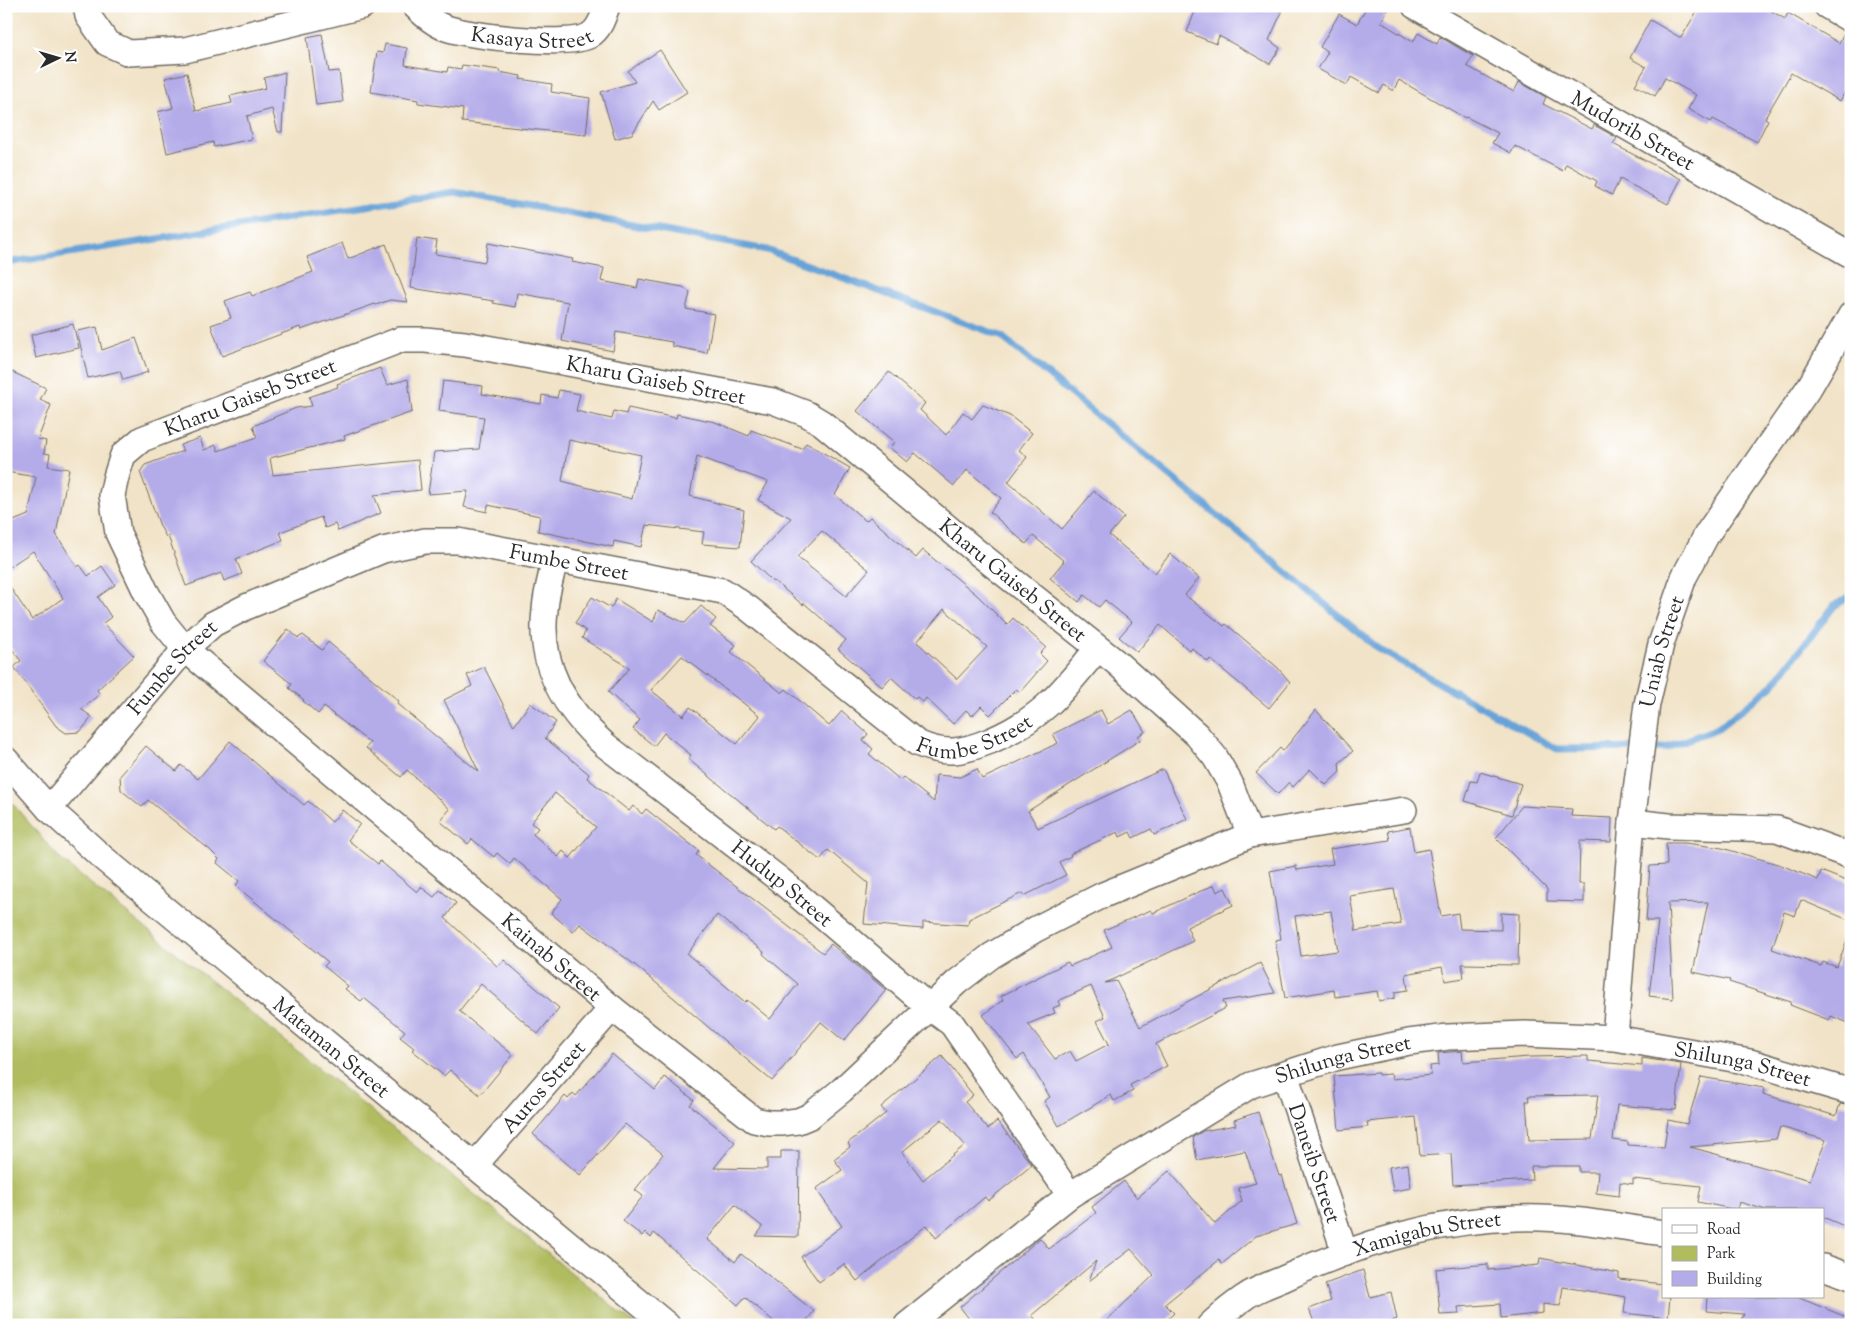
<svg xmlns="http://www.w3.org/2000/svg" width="1857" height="1331" viewBox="0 0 1857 1331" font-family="'Sorts Mill Goudy',serif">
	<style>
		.green { fill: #b0bc5e; stroke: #6e7444 }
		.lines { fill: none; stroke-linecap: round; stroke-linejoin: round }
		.stream { stroke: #67a3d8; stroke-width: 7 }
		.building { fill: #b4abe9; fill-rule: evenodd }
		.street-casing { stroke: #706b62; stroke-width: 28 }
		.street { stroke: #fff; stroke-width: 25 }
		.labels { text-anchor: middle; stroke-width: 5; stroke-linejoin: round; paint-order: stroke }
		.street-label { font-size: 21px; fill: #2b2b2b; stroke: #fff }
	</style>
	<rect width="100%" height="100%" fill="#fff"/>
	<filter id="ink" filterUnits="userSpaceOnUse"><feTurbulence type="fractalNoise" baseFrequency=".02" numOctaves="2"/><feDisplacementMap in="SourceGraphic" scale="10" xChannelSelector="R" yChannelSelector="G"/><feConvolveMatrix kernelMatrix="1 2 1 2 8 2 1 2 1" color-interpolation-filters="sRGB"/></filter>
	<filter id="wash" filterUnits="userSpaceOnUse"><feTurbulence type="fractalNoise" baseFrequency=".0096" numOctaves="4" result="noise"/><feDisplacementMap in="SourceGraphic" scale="20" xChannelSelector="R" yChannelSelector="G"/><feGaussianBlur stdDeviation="1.12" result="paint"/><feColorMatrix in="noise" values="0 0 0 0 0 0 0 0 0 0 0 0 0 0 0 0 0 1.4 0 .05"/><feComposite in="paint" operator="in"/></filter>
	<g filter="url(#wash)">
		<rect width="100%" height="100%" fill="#f1e3c7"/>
		<path class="green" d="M6,796l54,63 576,466h-630z"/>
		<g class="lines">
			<path class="stream" d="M6,263l448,-71 313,58 234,86 379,314 177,99 109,-1 52,-20 55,-43 61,-79 17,-10"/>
		</g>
		<g id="blocks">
			<path class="building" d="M1197,6h73l12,6 -13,28 11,8 -10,16 -51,-28 -3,8 -29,-12z
				M1367,6h23l-9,16 32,20 5,-9 19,11 3,-7 33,19 -6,10 47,26 5,-10 27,15 -3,7 49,25 2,-4 23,13 -4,6 68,35 -13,25 -48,-25 -8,16 -17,-9 2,-5 -31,-17 -3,7 -48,-25 -4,7 -19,-10 6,-10 -32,-16 -1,1 -66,-38 -6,11 -9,-6 -5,8 -28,-16 -4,8 -29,-16 10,-17 -8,-5 19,-33 18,10z
				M1700,6h63l22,13 3,-6 51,30 5,-10 7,1v47l-11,20 -49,-28 -26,45 3,2 -11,22 -44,-23 -2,3 -23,-13 8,-14 -31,-17 -10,18 -20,-11 11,-18 -16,-9 20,-38 31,18z
				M322,34l7,38 10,-1 4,31 -27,3 -9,-68z
				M385,44l22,4 -2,17 42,7 1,-5 13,2 1,-4 38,5 -1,2 22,4 -1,3 32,5 -1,8 39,6 -4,37 -124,-13 1,-13 -45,-6v-3l-47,-8 6,-40 6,1z
				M660,50l27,42 -28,18 -6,-9 -21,33 -17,5 -14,-47 34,-10 -7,-11z
				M285,72l-3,60h-4l-6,-23 -25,7 5,23 -38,8 -1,-5 -46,11 -9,-41 15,-4 -8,-30 22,-5 9,38 36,-8 -2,-7 36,-8 -2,-10z
				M417,238l20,3 -2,13 50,8 3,-19 85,16 -1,3 32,6 -3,13 36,7 2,-9 44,8 7,6 -4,16 28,5 -7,39 -35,-7v-4l-56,-10 -3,19 -51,-10 6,-39 -51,-9 -2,14 -22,-4 1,-2 -83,-13z
				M342,243l6,16 38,-15 22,58 -18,-2 -14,5 -1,-1 -74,26 -1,-3 -78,29 -11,-31 20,-7 -6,-17 25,-9 2,4 61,-24 -6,-15z
				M73,324l6,24 -43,10 -5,-23z
				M97,327l5,23 34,-12 12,34 -25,8 -3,-9 -32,7 -11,-47z
				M380,368l7,17 21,-6 4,33 -68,24 1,3 -75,19 3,17 145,-15 3,30 -47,5 7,18 -43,18 -3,-7 -10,4 -4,-11 -41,15 3,8 -47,19 6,15 -18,7 -3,-8 -35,13 -18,-50 -2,1 -6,-11 -20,-54 5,-7 38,-14 -3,-6 20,-7 4,12 12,-5 2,6 39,-14 -4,-11 43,-18 16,-2 -3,-9 29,-10 -1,-3z
				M6,369l40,19 -6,12 11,5 -13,34 8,2 -2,12 6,1 -2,12 21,3 -13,65 21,33 3,-2 8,11 14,-10 13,19 -17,12 13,20 -8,6 31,33 -37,34 3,4 -19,15 11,8 -12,15 -14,1 -10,-7 -42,-59 7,-6 -15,-20v-60l26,39 31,-22 -30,-47 -27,18v-45l22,-9 8,-38 -30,-5z
				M889,372l36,31 -5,7 26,25 17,-23 9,7 11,-14 27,11 22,17 -13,17 8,7 -19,25 54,47 32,-38 30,26 -15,18 46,38 15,-19 29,24 -14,17 39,31 2,-2 51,43 13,15 -21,26 -59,-49 -2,3 -16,-14 -2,3 -30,-26 -23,27 -18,-15 13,-15 -27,-22 -6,7 -15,-12 -5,7 -29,-24 14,-17 -31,-25 -7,8 -36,-32 11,-14 -34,-28 -13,16 -39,-33 -8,9 -17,-14 4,-6 -37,-31z
				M443,381l40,5 -1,8 59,10 1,-9 15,3 2,-8 21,4 -4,17 36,8 2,-8 12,3 2,-6 48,10 1,-4 38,8 34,14 2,-6 51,19 4,-6 44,25 -15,27 31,26 4,-4 46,41 7,-8 55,46 29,29 6,-7 33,29 -6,7 7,7 -27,31 -4,-3 -26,26 -9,-9 -9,10 -6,-6 -13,14 -27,-26 -3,4 -6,-5 -2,2 -24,-22 -9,10 -44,-38 8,-9 -42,-37 -1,2 -29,-24 -1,1 -22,-21 40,-43 -33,-18 10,-18 -71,-26 -7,40 54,14 -4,37 -38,-3 2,-12 -58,-7 -5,22 -27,-6 -1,6 -75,-16 2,-15 -52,-11 -1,7 -23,-5 4,-16 -40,3 6,-42 45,-3 5,-32 -45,-6zM569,440l72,15 -9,44 -70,-18zM822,531l47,39 -23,26 -49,-39zM944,609l43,38 -30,32 -40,-37z
				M592,597l19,11 5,-9 37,23 5,-12 27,13 16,-17 15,13 -6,7 26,19 -5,7 51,41 4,-4 43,37 13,-15 26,23 -5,6 10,9 -4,5 31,26 3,-3 31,25 2,-27 24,2 17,-8 5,10 76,-36 -5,-9 48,-24 7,14 24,-14 13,22 -7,4 2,4 -112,71 10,17 125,-59 24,50 -33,16 -3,-6 -18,9 -3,-6 -10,5 -2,-5 -48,22 1,2 -12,6 7,13 -42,21 -2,-3 -53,26 -1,6 -45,-3v7l-59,-5 4,-41 -40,-33 -8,10 -43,-34 -3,3 -86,-70 3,-4 -27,-22 -10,13 -21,-17 7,-9 -32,-28 22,-24 -48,-30 4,-7 -11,-8zM682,656l78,60 -23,28 -47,-37 -7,9 -32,-26z
				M288,629l10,9 5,-3 19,15 6,-8 71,59 -2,3 82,68 -35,-72 28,-14 -5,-11 17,-8 30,59 16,-23 26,19 -11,16 44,36 -2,4 42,33 4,-5 9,8 4,-5 53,42 -3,4 127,98 8,-9 55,46 -42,51 -23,-19 -49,59 -137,-116 -55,-41 -7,8 -22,-19 11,-14 -48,-41 -4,6 -13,-11 -3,4 -22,-18 -4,5 -28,-23 10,-12 -43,-39 -6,7 -35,-29 4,-5 -46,-36 -6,7 -15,-13 1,-1 -15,-12 3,-4 -29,-23zM555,793l41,34 -26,31 -7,-7 -5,6 -25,-23 5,-6 -7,-5zM717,915l47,37 -1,2 35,30 -28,35 -23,-19 -2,2 -58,-48z
				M1316,710l37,41 -14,12 1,9 -14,13 -16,-16 -17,18 -4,-5 -11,12 -22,-21 24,-25 3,3z
				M230,741l74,64 4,-4 24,21 10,-12 18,14 -12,16 30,24 2,-3 37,31 4,-5 13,10 6,-7 16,13 -11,15 53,49 6,-7 55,48 -21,26 -57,-50 -22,27 54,44 -33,40 -30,-25 -6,6 -32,-26 2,-2 -14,-11 5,-6 -41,-33 -3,3 -16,-12 3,-3 -24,-20 4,-4 -92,-76 3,-5 -22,-18 2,-4 -9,-9 -62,-50 -6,7 -21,-17 -1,-14 26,-30 30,25 5,-6 17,14z
				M1480,772l41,12 -9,31 -47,-14 6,-20 6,1z
				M1522,806l50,3 -1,7 41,2 -1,24 -31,-1 -1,43h5v18l-37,-1v-12l-51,-51z
				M1410,827l4,25 15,-3 12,67 17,-3 2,16 41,1v-17l18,1 -1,51 -56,-1 2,14 -19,3 -3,-14 -36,7 2,16 -13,2v6l-16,3 -2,-10 -42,6 -1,-7 -49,8 -10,-58 6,-1 -11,-68 26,-5 1,4 36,-6 -3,-15 60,-9 -2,-9zM1394,889l7,35 -45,7 -6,-35zM1331,911l7,40 -37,5 -6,-40z
				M1666,843h19l37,5 59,17 37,15 3,-9 30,12v38l-50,-21 -6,16 -11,-4 -12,37 49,17 2,-4 14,5 12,-33 2,1v89l-20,-8 -2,4 -39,-15 1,-3 -62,-20 1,-2 -37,-8 15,-70 -40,1 5,96 -24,-3 9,-75h-12l4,-55 17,-1z
				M1214,885l3,7 8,-4 8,17 -46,22 6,14 -88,42 11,-2 24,46 120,-64 15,30 -52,8 3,7 -70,36 11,22 -37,19 3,6 -19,10 -3,-6 -52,31 -15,-25 6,-4 -26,-43 -7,5 -34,-44 20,-15 -2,-4 67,-34 2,4 42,-19 -8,-17 47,-20 2,3zM1091,986l14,31 -8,4 12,23 -33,17 -6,-10 -15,8 -27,-35 27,-11 -2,-5 7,-3 -2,-4z
				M1462,1051l1,11 66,-5 59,-1v5l54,5v-8l39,6 -5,46 -59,-5 -4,35 15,2v3l36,3 4,-28 19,4 14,-47 63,11 -1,6 73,22 4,-12 11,2v123l-28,-12v-7h-57l-27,-8 -2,8 -39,-8 3,-16 -68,-7v5l-13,-2 -1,14 -23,-3 2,-21h-19v-6h-48l1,14 -79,5 -2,-31 -31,2 -4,-39 -49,5 1,5 -29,3 -5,-54 44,-3v2l13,-1 1,5 39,-4 -1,-9 9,-1 -1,-12zM1598,1095l-6,44 -63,1 -3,-39h3l-1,-5zM1780,1127l46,13 -16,40 -120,-33 86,-8z
				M612,1054l43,36 10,-13 29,23 -4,5 45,37 -21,26 53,1v-10h14v-8h18l-1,86 -42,-1 7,-9 -28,-22 -28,34 28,23 6,-8 73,57 -11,14h-25l-33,-28 -7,8 -84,-72 -3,5 -6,-6 -3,4 -19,-15 20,-25 -8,-6 28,-36 -38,-30 -45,51 -47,-41 32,-38 3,3 5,-6 3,3z
				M942,1056l31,39 -8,7 23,27 9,-8 35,44 -44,36 -3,-4 -49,41 -9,-13 -70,56 -13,-17 -25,18 -18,-25 41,-31 -26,-37 26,-19 -8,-11 16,-12 -2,-4 38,-30 -5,-6zM942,1119l23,26 -42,35 -21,-28z
				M1258,1112l21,64 3,-1 15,49 -41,12 -34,28 -3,-4 -54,44 9,9 -12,12h-60l52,-50 -23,-26 -42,32 7,-20 -64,54 8,10h-66l-14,-18 80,-69 9,11 47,-36 -4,-6 32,-26 13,17 32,-27 46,53 27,-23 -4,-13 18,-5 -11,-32 -48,9 -4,-23 10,-6 33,-6 -2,-5z
				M1408,1164l3,24 -18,3 -4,-24z
				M1540,1258l79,15v6l44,5v13h7l-2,21 -44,-5 2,-16 -63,-10 -3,19 -17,-2v9l-42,5 -1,-14 -42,3 1,7 -19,1 -4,-46 52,-5v6l51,-5z
				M1363,1270l7,27 21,-5 6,27 -15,6h-67l-6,-16 22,-8 -6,-17z
				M1707,1297h90l54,22v6h-112l5,-11 -38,-3z"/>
		</g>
	</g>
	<g filter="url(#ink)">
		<use href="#blocks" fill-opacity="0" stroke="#706b62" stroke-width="1"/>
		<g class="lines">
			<defs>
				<g id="street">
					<path d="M86,6l2,10 19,27 22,10 56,-3 177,-44"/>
					<path id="s1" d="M415,6c9,9 19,18 31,22 22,8 126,20 144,7 10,-6 13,-18 17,-29"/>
					<path id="s2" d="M1415,6l436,249"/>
					<path d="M1827,6l24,14"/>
					<path id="s3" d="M555,560c-4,17 -9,33 -10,50 -7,56 20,99 60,135l175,135 149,127 23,17 118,171"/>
					<path id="s4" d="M6,760l43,49 54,49 564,467"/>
					<path id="s5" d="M49,809l136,-160 28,-25 33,-17 137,-57 42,-9h33l265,50 25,17 169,135c29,13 45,9 73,-2 52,-22 73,-50 107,-92"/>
					<path d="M1632,822l37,4 108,3 74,27"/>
					<path id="s6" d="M1250,835l-20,-52 -15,-26 -18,-22 -80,-72 -140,-111 -155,-129 -15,-9 -34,-13 -308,-57 -40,-4h-25l-258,99 -19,16 -7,22 -4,18 6,38 28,59 17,30 22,27 427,359 142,112 15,3h12l17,-2 12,-5 32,-26 115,-108 34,-26 45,-27 67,-34 147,-60 154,-25"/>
					<path id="s7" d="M1615,1038l17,-216 15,-118 14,-60 23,-67 23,-43 103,-148 41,-71"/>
					<path id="s8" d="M1285,1074l60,179"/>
					<path id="s9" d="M474,1166l138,-158"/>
					<path d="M1823,1267l28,10"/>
					<path id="s10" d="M907,1325l163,-130 181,-110 87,-28 71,-15 39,-5 77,-3 90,4 135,24 101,30"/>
					<path id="s11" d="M1210,1325c11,-10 23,-20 35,-28 11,-8 26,-13 38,-18 72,-34 153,-59 233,-61 49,-2 99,8 147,15"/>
				</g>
			</defs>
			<use href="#street" class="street-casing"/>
			<use href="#street" class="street"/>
		</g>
	</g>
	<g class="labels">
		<g class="street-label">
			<text dy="7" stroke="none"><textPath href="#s1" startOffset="125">Kasaya Street</textPath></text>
			<text dy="7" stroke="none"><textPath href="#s2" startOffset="251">Mudorib Street</textPath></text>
			<text transform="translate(656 380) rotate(11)" y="7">Kharu Gaiseb Street</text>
			<text transform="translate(250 397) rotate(-21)" y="7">Kharu Gaiseb Street</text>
			<text dy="7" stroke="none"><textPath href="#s5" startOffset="622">Fumbe Street</textPath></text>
			<text transform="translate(1013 580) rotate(39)" y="7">Kharu Gaiseb Street</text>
			<text dy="7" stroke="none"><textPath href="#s7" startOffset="390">Uniab Street</textPath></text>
			<text dy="7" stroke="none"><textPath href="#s5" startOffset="188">Fumbe Street</textPath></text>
			<text dy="7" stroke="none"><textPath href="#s5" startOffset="1086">Fumbe Street</textPath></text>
			<text dy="7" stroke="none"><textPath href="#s3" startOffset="430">Hudup Street</textPath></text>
			<text dy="7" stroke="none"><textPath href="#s6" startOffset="2029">Kainab Street</textPath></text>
			<text dy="7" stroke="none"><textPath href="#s4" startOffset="435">Mataman Street</textPath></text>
			<text dy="7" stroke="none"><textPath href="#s10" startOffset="516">Shilunga Street</textPath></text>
			<text dy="7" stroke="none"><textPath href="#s10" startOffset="921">Shilunga Street</textPath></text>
			<text dy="7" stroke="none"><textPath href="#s9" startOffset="105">Auros Street</textPath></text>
			<text dy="7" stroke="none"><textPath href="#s8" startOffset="94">Daneib Street</textPath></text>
			<text dy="7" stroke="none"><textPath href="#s11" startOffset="239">Xamigabu Street</textPath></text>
		</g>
	</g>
	<rect width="1857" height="1331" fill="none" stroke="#fff" stroke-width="25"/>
	<rect x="1662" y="1208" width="162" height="90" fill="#ffffff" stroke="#aaaaaa"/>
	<rect x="1672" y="1225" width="25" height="8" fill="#ffffff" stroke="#aaaaaa"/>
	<text x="1707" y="1234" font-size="15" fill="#2b2b2b">Road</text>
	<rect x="1672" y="1246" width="25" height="15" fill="#b0bc5e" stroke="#aaaaaa"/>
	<text x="1707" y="1258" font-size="15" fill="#2b2b2b">Park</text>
	<rect x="1672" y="1271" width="25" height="15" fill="#b4abe9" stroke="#aaaaaa"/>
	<text x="1707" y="1284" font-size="15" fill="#2b2b2b">Building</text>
	<g transform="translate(58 58) rotate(85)" stroke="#ffffff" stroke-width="4" paint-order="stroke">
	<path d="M0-4L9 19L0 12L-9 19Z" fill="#2b2b2b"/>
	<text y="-8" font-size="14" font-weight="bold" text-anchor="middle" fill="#2b2b2b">N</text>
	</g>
</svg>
